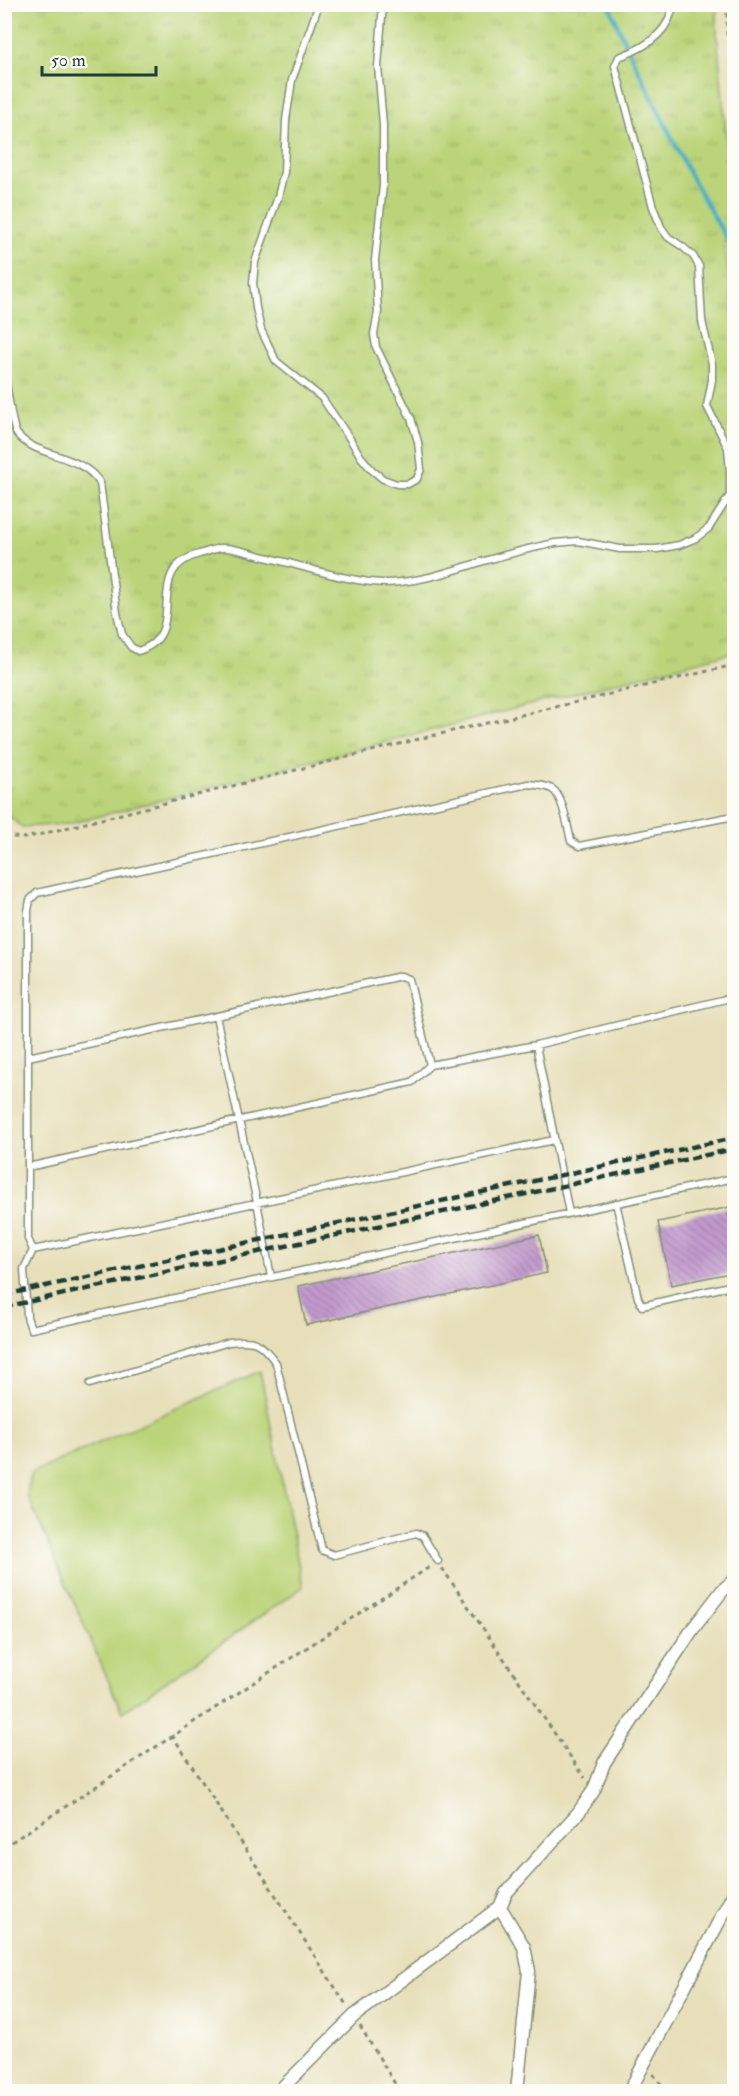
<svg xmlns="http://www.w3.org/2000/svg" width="739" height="2096" viewBox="0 0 739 2096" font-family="'IM FELL Double Pica',serif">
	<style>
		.grass { fill: url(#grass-tufts); stroke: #6e8856; stroke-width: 1.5 }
		.garden { fill: #bcd479; stroke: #6e8856; stroke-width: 1.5 }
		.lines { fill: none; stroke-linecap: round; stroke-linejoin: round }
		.stream { stroke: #44aec3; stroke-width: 4.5 }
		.building { fill: url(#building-back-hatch) }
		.lane-casing { stroke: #838e77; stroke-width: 9 }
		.street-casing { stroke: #838e77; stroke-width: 15 }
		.path { stroke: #838e77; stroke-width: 3; stroke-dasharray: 4.5 4.5; stroke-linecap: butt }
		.lane { stroke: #fff; stroke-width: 6 }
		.street { stroke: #fff; stroke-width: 12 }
		.rail { stroke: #1f3d34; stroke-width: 4.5; stroke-dasharray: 9 4.5; stroke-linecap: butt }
	</style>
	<defs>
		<pattern id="grass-tufts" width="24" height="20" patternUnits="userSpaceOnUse" patternTransform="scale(1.5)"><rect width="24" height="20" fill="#bcd479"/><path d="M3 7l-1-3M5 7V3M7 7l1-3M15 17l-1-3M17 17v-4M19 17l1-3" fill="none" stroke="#a1b769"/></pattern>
		<pattern id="building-back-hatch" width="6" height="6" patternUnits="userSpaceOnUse" patternTransform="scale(1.5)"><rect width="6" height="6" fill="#c39ace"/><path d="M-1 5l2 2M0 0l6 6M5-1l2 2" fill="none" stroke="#9e7fa8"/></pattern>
	</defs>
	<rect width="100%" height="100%" fill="#fdfcf7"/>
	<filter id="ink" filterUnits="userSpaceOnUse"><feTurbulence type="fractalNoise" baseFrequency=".0167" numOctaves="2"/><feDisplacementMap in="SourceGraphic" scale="12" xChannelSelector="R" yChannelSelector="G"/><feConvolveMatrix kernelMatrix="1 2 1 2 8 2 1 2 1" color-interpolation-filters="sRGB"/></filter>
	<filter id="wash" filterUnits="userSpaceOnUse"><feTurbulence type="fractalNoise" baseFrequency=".008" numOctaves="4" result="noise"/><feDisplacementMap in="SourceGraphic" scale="24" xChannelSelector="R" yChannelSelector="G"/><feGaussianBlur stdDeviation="1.35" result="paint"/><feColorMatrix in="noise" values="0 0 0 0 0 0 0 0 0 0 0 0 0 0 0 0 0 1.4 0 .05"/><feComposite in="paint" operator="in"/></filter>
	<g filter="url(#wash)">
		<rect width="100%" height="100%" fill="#e7dfba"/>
		<path class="grass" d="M5,5h712v30l17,185v17l-10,5 10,68v342l-665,172 -47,3 -15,-12 -2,-16z"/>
		<path class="garden" d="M260,1371l43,216 -181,125 -95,-217 4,-22z"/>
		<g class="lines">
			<path class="stream" d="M609,4l17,41 64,130 39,68 5,33"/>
		</g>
		<g id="blocks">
			<path class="building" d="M735,1206v66l-64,13 -13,-63z
				M539,1235l8,38 -241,52 -8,-39z"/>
		</g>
	</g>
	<g filter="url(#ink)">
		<use href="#blocks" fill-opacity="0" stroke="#838e77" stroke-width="1.5"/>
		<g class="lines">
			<defs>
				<path id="lane" d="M319,4l-27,76 -6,40 -2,52 -6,25 -23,65 -2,21 3,25 5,22 15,31 46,37 28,41 11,18 11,13 11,9 14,5h11l9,-5 4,-10 -3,-27 -7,-24 -35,-71 -2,-13 4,-22 -3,-52 8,-74v-61l-5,-59 5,-62
					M4,371c3,12 7,55 13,63 17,23 64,19 83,49l17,130 5,21 9,13 7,4c55,-17 1,-80 61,-97 7,-2 15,-5 22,-6 13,-1 28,5 40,8 36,8 90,27 125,27 35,-1 66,-12 98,-22 23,-7 47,-13 71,-18l23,-2 42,8h37l22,-4 17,-7 13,-10 21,-33v-24l-2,-23 -21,-42 5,-26v-16l-10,-43 -3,-55 -6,-10 -10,-9 -15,-10 -7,-10 -8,-20 -38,-141 4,-9c26,-9 51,-24 54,-53
					M734,816l-155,30 -8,-5c-3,-12 -8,-46 -19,-52 -8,-4 -16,-4 -24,-5l-491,109 -7,7 -2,11v328l5,11 -9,19 3,48 4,12 703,-151
					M216,1016l41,186 14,75
					M536,1045l33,168
					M28,1057l373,-81 8,3 21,86
					M28,1167l384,-85 18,-17 106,-20 198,-48
					M616,1203l22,95 4,8 92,-21
					M33,1250l521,-110
					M90,1384l139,-42c26,-3 31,-1 47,21l46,187 12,5 82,-22 7,3 15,25"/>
				<path id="street" d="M500,1907l24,40 5,24 -12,121
					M278,2092l76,-76 146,-109 6,-14 73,-81 15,-22 10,-27 88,-133 30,-39 12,-11
					M629,2092l105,-199"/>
			</defs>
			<use href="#lane" class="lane-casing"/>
			<use href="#street" class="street-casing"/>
			<path class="path" d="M727,4v33l7,-1
				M4,836l20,2 14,-3 389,-98 307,-72
				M442,1568l143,210
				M172,1735l175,271
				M4,1847l427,-281
				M360,2026l40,66
				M653,2074l14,18"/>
			<use href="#lane" class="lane"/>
			<use href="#street" class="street"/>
			<path class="rail" d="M4,1295l730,-157
				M4,1307l730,-158"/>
		</g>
	</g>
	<rect width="739" height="2096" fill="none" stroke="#fdfcf7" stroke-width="24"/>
	<path d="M42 66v9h114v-9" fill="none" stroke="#1f3d34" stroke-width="3"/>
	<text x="51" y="66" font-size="18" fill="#1f3d34" stroke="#fdfcf7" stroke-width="4.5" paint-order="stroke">50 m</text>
</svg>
